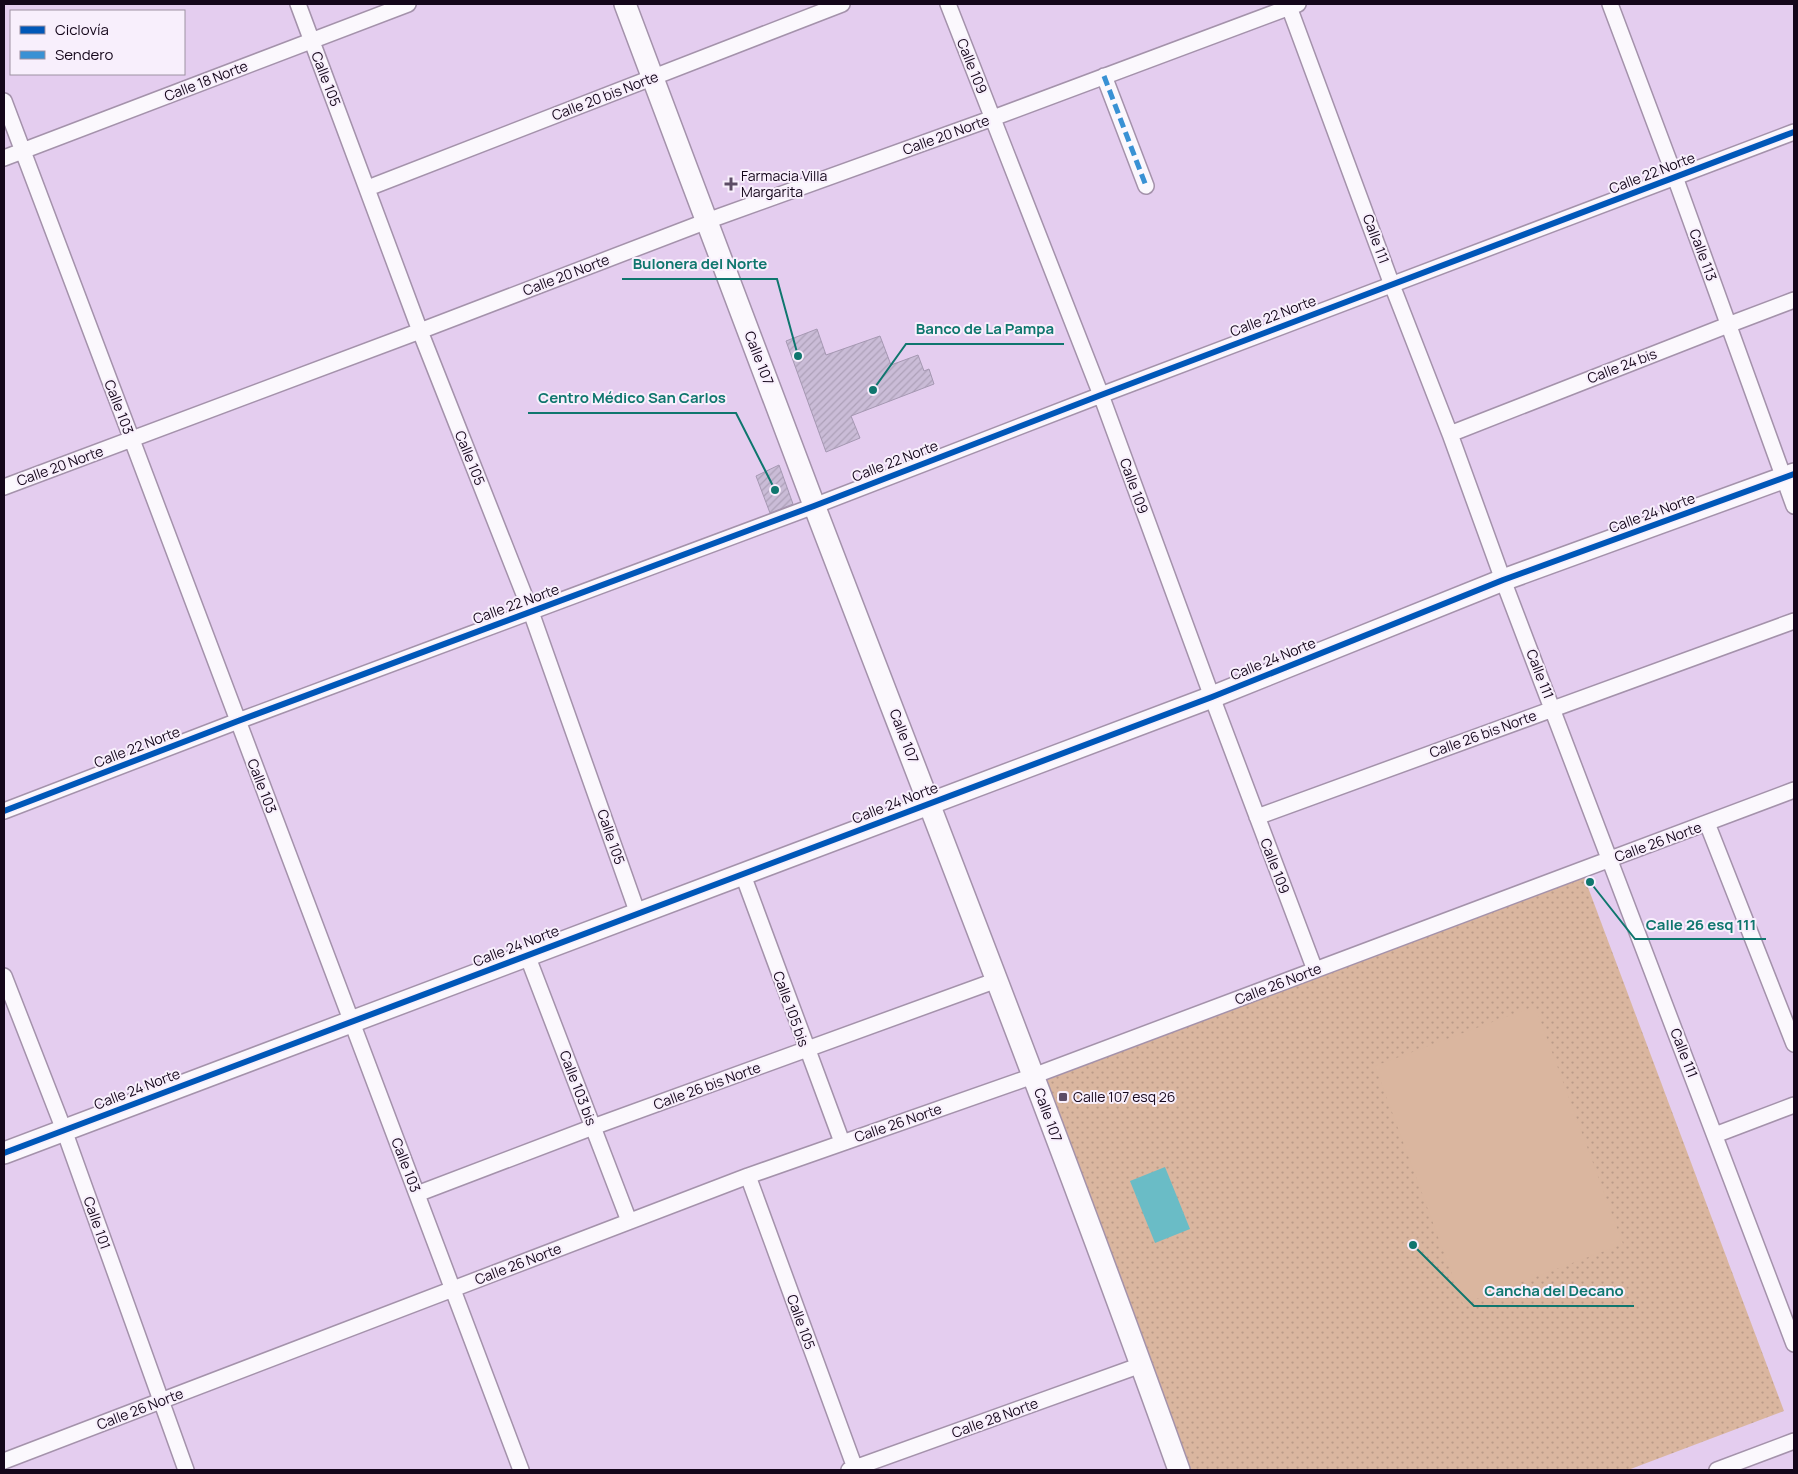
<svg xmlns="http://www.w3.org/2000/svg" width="1798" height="1474" viewBox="0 0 1798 1474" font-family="Manrope,sans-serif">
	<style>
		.park { fill: url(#park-dots) }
		.garden { fill: #dab69f }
		.water { fill: #6abcc6 }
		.building { fill: url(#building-hatch); stroke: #a598b2 }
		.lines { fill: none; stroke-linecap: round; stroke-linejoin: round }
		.street-casing { stroke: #a492ab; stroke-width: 18 }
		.secondary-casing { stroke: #a492ab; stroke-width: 24 }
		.street { stroke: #fbf8fd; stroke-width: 15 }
		.secondary { stroke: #fbf8fd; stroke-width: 21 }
		.quiet { stroke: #3991d4; stroke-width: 5; stroke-dasharray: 10 5; stroke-linecap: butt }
		.cycleway-casing { stroke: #f8effc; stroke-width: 9 }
		.cycleway { stroke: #0057b8; stroke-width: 6 }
		.poi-dot { fill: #5d4c65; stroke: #f8effc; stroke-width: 2 }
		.labels { text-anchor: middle; stroke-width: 4; stroke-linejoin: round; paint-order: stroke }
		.street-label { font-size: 14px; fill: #14061a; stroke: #f8effc }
		.poi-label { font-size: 14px; fill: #14061a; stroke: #f8effc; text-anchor: start }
		.leader { fill: none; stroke: #0f766e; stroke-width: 2 }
		.callout-dot { fill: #0f766e; stroke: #f8effc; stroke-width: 2 }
		.callout-label { font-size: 15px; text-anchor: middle; font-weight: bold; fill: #0f766e; stroke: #f8effc; stroke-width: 4; stroke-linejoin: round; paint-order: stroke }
	</style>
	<defs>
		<pattern id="park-dots" width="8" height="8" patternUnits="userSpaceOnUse" patternTransform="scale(1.25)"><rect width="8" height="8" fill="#dab69f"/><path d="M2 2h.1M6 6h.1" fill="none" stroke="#ba9b88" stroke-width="1.8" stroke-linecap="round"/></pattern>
		<pattern id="building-hatch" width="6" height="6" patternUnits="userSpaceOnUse" patternTransform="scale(1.25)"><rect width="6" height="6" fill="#cabcd7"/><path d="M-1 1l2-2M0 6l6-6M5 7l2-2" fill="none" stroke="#ada0b8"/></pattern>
	</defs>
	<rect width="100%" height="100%" fill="#e4cdef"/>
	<path class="park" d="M1583,874l201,537 -156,59h-439l-147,-391z"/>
	<path class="garden" d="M1535,1006l88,238 -160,60 -88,-238z"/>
	<path class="water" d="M1165,1167l25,62 -35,14 -25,-62z"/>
	<path class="building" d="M817,329l9,26 54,-19 11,29 27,-10 6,16 5,-2 5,15 -83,32 9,22 -34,14 -40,-111z
		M779,465l14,39 -23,9 -14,-37z"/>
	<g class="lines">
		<defs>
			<path id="street" d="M298,4l122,327 111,281 107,302
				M948,4l153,391 111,302 103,273
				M1288,4l104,281 58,149 53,146 291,764
				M1610,4l65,173 119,329
				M1104,76l42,110
				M4,101l517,1369
				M4,158l404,-154
				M368,188l474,-184
				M1450,434l278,-109 66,-25
				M4,487l416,-156 287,-110 286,-103 305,-114
				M4,811l234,-90 576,-215 287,-111 693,-263
				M1257,817l537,-196
				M1707,823l87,221
				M743,875l99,267
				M527,955l102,266
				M4,976l60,154 122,340
				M1715,1135l79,-30
				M748,1176l107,292
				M417,1194l176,-67 404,-147
				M4,1461l744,-285 285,-100 761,-286
				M849,1470l292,-105
				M1717,1470l77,-29"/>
			<path id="secondary" d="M625,4c63,167 125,334 189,501 123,321 249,641 365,965
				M4,1153l1208,-456 291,-117 291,-106"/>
		</defs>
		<use href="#street" class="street-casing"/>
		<use href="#secondary" class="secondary-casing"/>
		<use href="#street" class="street"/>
		<use href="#secondary" class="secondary"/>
		<path class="quiet" d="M1104,76l42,110"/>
		<defs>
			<path id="cycleway" d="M4,811l234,-90 576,-215 287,-111 693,-263
				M4,1153l1208,-456 291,-117 291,-106"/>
		</defs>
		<use href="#cycleway" class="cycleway-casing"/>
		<use href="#cycleway" class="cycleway"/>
	</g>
	<g class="poi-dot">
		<path d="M728.5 176.5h5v5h5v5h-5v5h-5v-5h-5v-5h5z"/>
		<rect x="1058" y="1092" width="10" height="10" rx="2.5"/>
	</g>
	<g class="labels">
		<g class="street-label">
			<text transform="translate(972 66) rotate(68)" y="5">Calle 109</text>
			<text transform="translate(326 79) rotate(69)" y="5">Calle 105</text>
			<text transform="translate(206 81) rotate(-21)" y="5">Calle 18 Norte</text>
			<text transform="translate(605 96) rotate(-21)" y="5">Calle 20 bis Norte</text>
			<text transform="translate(946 135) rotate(-20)" y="5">Calle 20 Norte</text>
			<text transform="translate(1652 173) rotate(-21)" y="5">Calle 22 Norte</text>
			<text transform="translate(1376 239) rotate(70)" y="5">Calle 111</text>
			<text transform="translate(1703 255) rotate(70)" y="5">Calle 113</text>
			<text transform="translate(566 275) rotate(-21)" y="5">Calle 20 Norte</text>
			<text transform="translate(1273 316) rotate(-21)" y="5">Calle 22 Norte</text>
			<text transform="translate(759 358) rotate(69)" y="5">Calle 107</text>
			<text transform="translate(1622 366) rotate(-21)" y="5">Calle 24 bis</text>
			<text transform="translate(119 407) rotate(69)" y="5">Calle 103</text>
			<text transform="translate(470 458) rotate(68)" y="5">Calle 105</text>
			<text transform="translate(895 461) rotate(-21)" y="5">Calle 22 Norte</text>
			<text transform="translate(60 466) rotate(-20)" y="5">Calle 20 Norte</text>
			<text transform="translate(1134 486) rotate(70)" y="5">Calle 109</text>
			<text transform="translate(1652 513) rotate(-20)" y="5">Calle 24 Norte</text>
			<text transform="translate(516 604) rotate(-20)" y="5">Calle 22 Norte</text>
			<text transform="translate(1273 659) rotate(-22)" y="5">Calle 24 Norte</text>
			<text transform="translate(1540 674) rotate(69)" y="5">Calle 111</text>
			<text transform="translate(1483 734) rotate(-20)" y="5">Calle 26 bis Norte</text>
			<text transform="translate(904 736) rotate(69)" y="5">Calle 107</text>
			<text transform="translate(137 747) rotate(-21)" y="5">Calle 22 Norte</text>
			<text transform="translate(262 786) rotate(69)" y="5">Calle 103</text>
			<text transform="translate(895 803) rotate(-21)" y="5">Calle 24 Norte</text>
			<text transform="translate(611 837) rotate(71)" y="5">Calle 105</text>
			<text transform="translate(1658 842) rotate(-20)" y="5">Calle 26 Norte</text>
			<text transform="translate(1275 866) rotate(69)" y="5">Calle 109</text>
			<text transform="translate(516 946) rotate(-21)" y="5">Calle 24 Norte</text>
			<text transform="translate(1278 984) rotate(-21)" y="5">Calle 26 Norte</text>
			<text transform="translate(791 1009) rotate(70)" y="5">Calle 105 bis</text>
			<text transform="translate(1684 1053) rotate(69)" y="5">Calle 111</text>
			<text transform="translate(707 1086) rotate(-20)" y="5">Calle 26 bis Norte</text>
			<text transform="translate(578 1088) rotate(69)" y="5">Calle 103 bis</text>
			<text transform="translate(137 1089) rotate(-21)" y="5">Calle 24 Norte</text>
			<text transform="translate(1048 1115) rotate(70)" y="5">Calle 107</text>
			<text transform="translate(898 1123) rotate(-19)" y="5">Calle 26 Norte</text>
			<text transform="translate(406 1165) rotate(69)" y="5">Calle 103</text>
			<text transform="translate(97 1223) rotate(71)" y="5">Calle 101</text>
			<text transform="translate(518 1264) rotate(-21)" y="5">Calle 26 Norte</text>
			<text transform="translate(801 1322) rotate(70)" y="5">Calle 105</text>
			<text transform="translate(140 1409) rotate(-21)" y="5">Calle 26 Norte</text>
			<text transform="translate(995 1418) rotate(-20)" y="5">Calle 28 Norte</text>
		</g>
		<g class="poi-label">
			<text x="741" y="181">Farmacia Villa<tspan x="741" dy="16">Margarita</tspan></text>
			<text x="1073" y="1102">Calle 107 esq 26</text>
		</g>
	</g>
	<path class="leader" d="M798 356L777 279H622M873 390L906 344H1064M775 490L736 413H528M1590 882L1635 939H1766M1413 1245L1474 1306H1634"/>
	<g class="callout-dot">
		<circle cx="798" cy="356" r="5"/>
		<circle cx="873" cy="390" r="5"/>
		<circle cx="775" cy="490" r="5"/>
		<circle cx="1590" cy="882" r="5"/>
		<circle cx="1413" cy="1245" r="5"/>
	</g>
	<g class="callout-label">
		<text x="700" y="269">Bulonera del Norte</text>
		<text x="985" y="334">Banco de La Pampa</text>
		<text x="632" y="403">Centro Médico San Carlos</text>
		<text x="1701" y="930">Calle 26 esq 111</text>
		<text x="1554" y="1296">Cancha del Decano</text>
	</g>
	<rect width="1798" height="1474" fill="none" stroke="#14061a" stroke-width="10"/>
	<rect x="10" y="10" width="175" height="65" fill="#f8effc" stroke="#9d92a2"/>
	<rect x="20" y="26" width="25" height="8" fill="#0057b8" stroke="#9d92a2"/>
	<text x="55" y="35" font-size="15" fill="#14061a">Ciclovía</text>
	<rect x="20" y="51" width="25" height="8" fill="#3991d4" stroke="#9d92a2"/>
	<text x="55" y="60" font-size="15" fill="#14061a">Sendero</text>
</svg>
